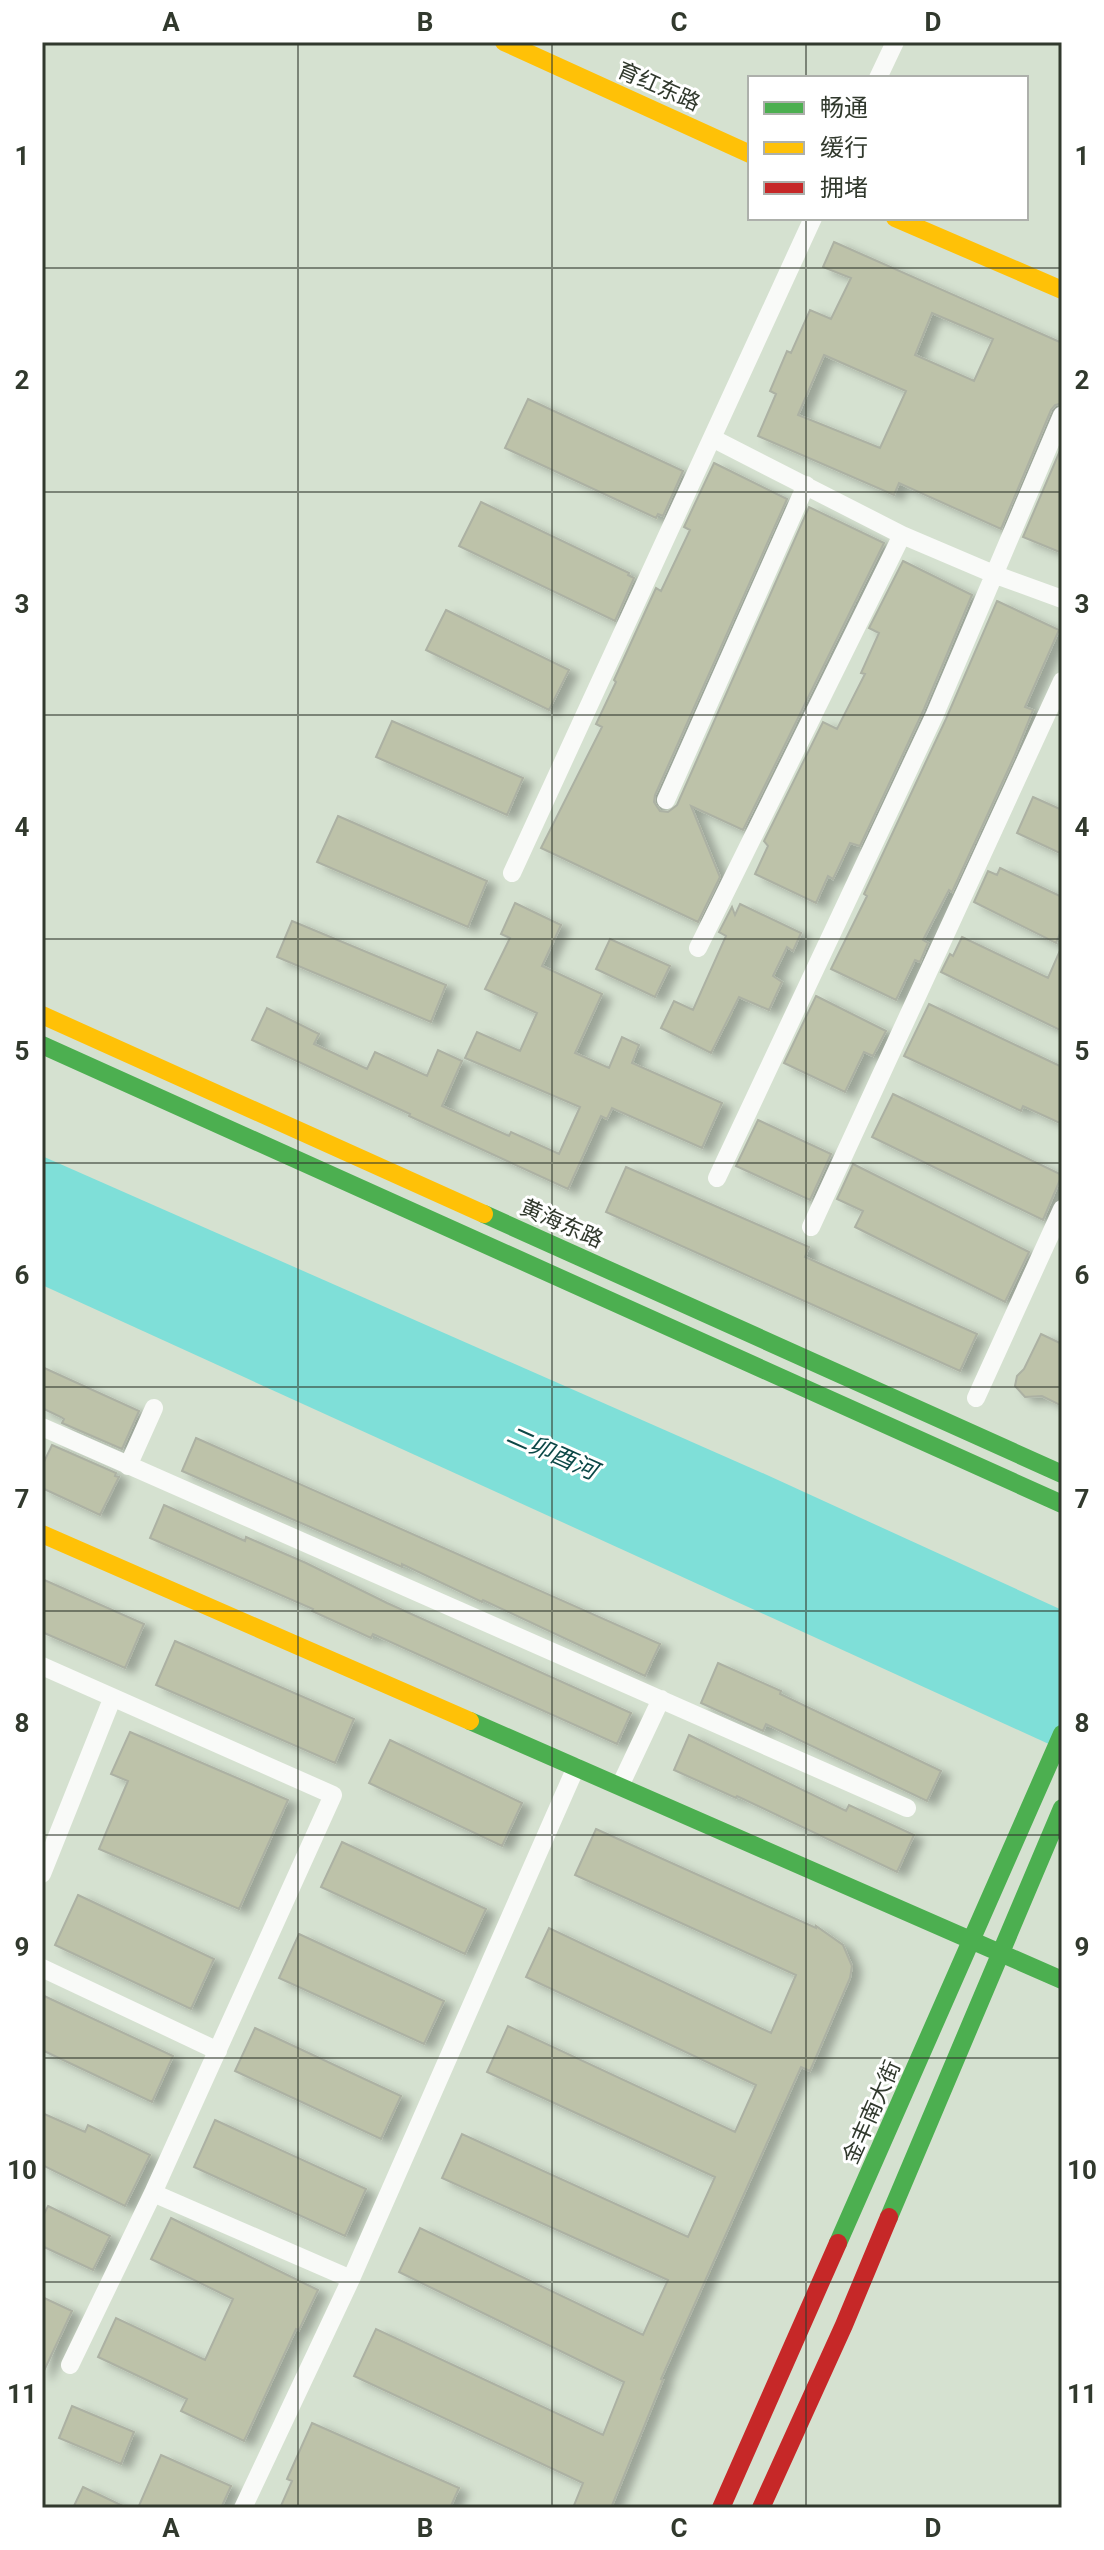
<svg xmlns="http://www.w3.org/2000/svg" width="1104" height="2550" viewBox="0 0 1104 2550" font-family="Roboto,'Noto Sans SC',sans-serif">
	<style>
		.water { fill: #7fdfd8 }
		.building { fill: #bdc2a9; stroke: #acb1a3; stroke-width: 2; fill-rule: evenodd; filter: url(#shadow) }
		.lines { fill: none; stroke-linecap: round; stroke-linejoin: round }
		.street { stroke: #f9faf8; stroke-width: 18 }
		.fast { stroke: #4caf50; stroke-width: 18 }
		.slow { stroke: #ffc107; stroke-width: 18 }
		.jam { stroke: #c62828; stroke-width: 18 }
		.grid { fill: none; stroke: #31392d; stroke-width: 2; stroke-opacity: 0.55 }
		.labels { text-anchor: middle; stroke-width: 6; stroke-linejoin: round; paint-order: stroke }
		.street-label { font-size: 22px; fill: #31392d; stroke: #fff }
		.water-label { font-size: 24px; font-style: italic; fill: #0c4847; stroke: #fff }
		.neatline { fill: none; stroke: #31392d; stroke-width: 3 }
		.grid-label { font-size: 26px; text-anchor: middle; font-weight: bold; fill: #31392d }
	</style>
	<defs>
		<filter id="shadow"><feDropShadow dx="9" dy="5" stdDeviation="4" flood-color="#0004"/></filter>
	</defs>
	<rect width="100%" height="100%" fill="#d5e1d0"/>
	<path class="water" d="M42,1156l725,319 295,135v140l-1020,-465z"/>
	<path class="building" d="M834,242l228,101v60l-7,2 -4,5 -50,119 -102,-46 -5,12 -136,-59 18,-42 -6,-3 17,-40 4,2 19,-43 21,9 20,-41 -28,-11zM932,313l61,26 -19,42 -59,-26zM824,355l82,36 -26,57 -82,-33z
		M528,399l155,72 -20,45 -5,-2 -2,4 -151,-70z
		M1062,446v107l-39,-16z
		M714,463l73,36 -132,296 -1,7 6,9 8,1 9,-7 132,-298 75,36 -141,287 -52,-24 29,71 -22,45 -157,-74 61,-121 -6,-3 20,-42 -2,-2 42,-92 5,3 29,-61 -6,-3z
		M481,502l148,71 -1,2 6,3 -19,43 -156,-75z
		M903,561l69,34 -48,114 -64,137 -10,-3 -17,36 -5,-3 -12,27 -61,-29 13,-28 -4,-5 59,-119 14,7 28,-55 -4,-1 18,-40 -10,-5z
		M997,601l62,29 -34,77 8,3 -19,47 -62,135 -3,-2 -26,50 5,3 -8,19 -5,-2 -19,40 -65,-31 36,-73 -3,-2 82,-175z
		M446,610l123,60 -20,40 -123,-60z
		M392,721l131,57 -16,37 -131,-58z
		M1033,797l29,13v44l-45,-21z
		M338,816l149,65 -19,46 -151,-65z
		M1000,868l62,29v32l-6,14 -82,-41 14,-31 9,4z
		M515,903l46,22 -19,41 60,28 -27,59 34,15 13,-31 17,8 -7,18 90,40 -20,45 -90,-40 -5,11 -6,-3 -33,73 -159,-73 1,-2 -158,-74 15,-32 52,26 -5,10 53,25 8,-17 52,24 11,-26 24,11 -20,45 67,30 2,-4 48,22 21,-47 -115,-49 12,-26 43,19 17,-38 -52,-24 25,-51 -9,-4z
		M740,904l61,29 -8,18 -6,-4 -14,29 9,6 -13,28 -30,-13 -28,56 -50,-25 13,-27 19,9 33,-74 -7,-4 13,-25 3,8z
		M292,921l154,64 -15,37 -154,-65z
		M962,937l86,41 14,-32v85l-121,-59 9,-18 3,2z
		M610,939l60,27 -15,31 -59,-28z
		M816,996l70,35 -13,25 -9,-4 -19,40 -61,-29z
		M929,1004l133,63v57l-39,-18 -2,5 -117,-55z
		M893,1094l169,81 -19,45 -171,-83z
		M758,1120l73,34 -21,46 -74,-34z
		M853,1164l176,88 -24,50 -150,-75 8,-16 -26,-12z
		M626,1167l183,80 -4,10 172,77 -17,37 -354,-159z
		M1041,1334l21,10v62l-20,-10 -17,1 -10,-11 2,-10 7,-7z
		M42,1367l97,44 -17,38 -60,-26 2,-4 -3,-2 -19,-9z
		M196,1438l464,206 -15,32 -162,-76 -1,2 -80,-38v3l-220,-96z
		M52,1445l64,28 -1,3 4,1 -19,38 -58,-27v-22z
		M164,1505l81,36 1,-4 60,26 81,40 244,110 -14,31 -244,-110 -2,4 -59,-27 1,-2 -163,-71z
		M42,1579l102,45 -19,44 -83,-36z
		M175,1641l179,78 -19,44 -179,-78z
		M718,1663l63,28 -1,3 161,77 -14,30 -161,-77 -3,7 -62,-28z
		M130,1732l158,68 -49,109 -140,-60 29,-68 -17,-7z
		M689,1735l157,76 3,-6 65,30 -17,37 -160,-76 -1,2 -62,-28z
		M390,1740l132,63 -20,43 -133,-63z
		M596,1829l220,99v-2l27,19 9,21 -2,12 -40,93 -9,-4 -140,312 2,1 -52,128h-38l10,-25 -229,-107 22,-47 227,106 21,-53 -225,-110 21,-44 223,107 25,-55 -226,-102 20,-44 226,103 27,-60 -228,-105 21,-46 227,106 21,-47 -230,-108 23,-49 222,105 25,-58 -221,-100z
		M342,1842l144,67 -21,45 -144,-67z
		M78,1895l136,64 -23,50 -136,-64z
		M299,1934l145,67 -20,43 -145,-66z
		M42,1995l131,61 -21,46 -110,-52z
		M255,2028l146,68 -20,43 -146,-68z
		M42,2113l43,19 3,-7 62,30 -25,51 -83,-41z
		M215,2120l151,69 -21,47 -151,-69z
		M48,2206l62,30 -17,34 -51,-24v-28z
		M171,2218l147,72 -19,40 -3,-1 -52,112 -63,-30 6,-12 -89,-42 18,-39 89,42 28,-61 -82,-40z
		M42,2297l30,14 -30,64z
		M72,2406l62,26 -13,32 -62,-26z
		M312,2423l147,65 -9,20h-170l12,-27 -5,-2z
		M161,2455l70,31 -10,22h-83z
		M83,2487l44,21h-54z"/>
	<g class="lines">
		<path class="street" d="M878,78l17,-36
			M712,438l190,97 94,40 66,24
			M666,800l140,-315
			M512,873l301,-655
			M698,948l204,-413
			M717,1178l218,-464 127,-299
			M811,1227l251,-546
			M976,1398l86,-189
			M42,1427l865,381
			M128,1466l26,-58
			M42,1666l291,129 -180,398 -83,172
			M620,1786l41,-87
			M42,1874l70,-175
			M42,1968l176,83
			M153,2193l198,86
			M243,2508l108,-229 225,-512"/>
		<path class="fast" d="M42,1045l1020,459
			M484,1214l578,260
			M470,1721l592,259
			M889,2217l173,-409
			M838,2243l224,-509"/>
		<path class="slow" d="M504,42l246,112
			M895,218l167,72
			M42,1015l442,199
			M42,1534l428,187"/>
		<path class="jam" d="M721,2508l117,-265
			M761,2508l83,-183 45,-108"/>
	</g>
	<path class="grid" d="M298,42v2466M552,42v2466M806,42v36M806,218v2290M42,268h1020M42,492h1020M42,715h1020M42,939h1020M42,1163h1020M42,1387h1020M42,1611h1020M42,1835h1020M42,2058h1020M42,2282h1020"/>
	<g class="labels">
		<g class="street-label">
			<text transform="translate(659 86) rotate(24)" y="8">育红东路</text>
			<text transform="translate(562 1223) rotate(24)" y="8">黄海东路</text>
			<text transform="translate(871 2112) rotate(-66)" y="8">金丰南大街</text>
		</g>
		<g class="water-label">
			<text transform="translate(552 1453) rotate(24)" y="8">二卯酉河</text>
		</g>
	</g>
	<rect width="1104" height="2550" fill="none" stroke="#ffffff" stroke-width="88"/>
	<rect x="748" y="76" width="280" height="144" fill="#ffffff" stroke="#adb0ab" stroke-width="2"/>
	<rect x="764" y="102" width="40" height="12" fill="#4caf50" stroke="#adb0ab" stroke-width="2"/>
	<text x="820" y="116" font-size="24" fill="#31392d">畅通</text>
	<rect x="764" y="142" width="40" height="12" fill="#ffc107" stroke="#adb0ab" stroke-width="2"/>
	<text x="820" y="156" font-size="24" fill="#31392d">缓行</text>
	<rect x="764" y="182" width="40" height="12" fill="#c62828" stroke="#adb0ab" stroke-width="2"/>
	<text x="820" y="196" font-size="24" fill="#31392d">拥堵</text>
	<rect x="44" y="44" width="1016" height="2462" class="neatline"/>
	<g class="grid-label">
		<text x="171" y="31">A</text>
		<text x="425" y="31">B</text>
		<text x="679" y="31">C</text>
		<text x="933" y="31">D</text>
		<text x="22" y="165">1</text>
		<text x="1082" y="165">1</text>
		<text x="22" y="389">2</text>
		<text x="1082" y="389">2</text>
		<text x="22" y="613">3</text>
		<text x="1082" y="613">3</text>
		<text x="22" y="836">4</text>
		<text x="1082" y="836">4</text>
		<text x="22" y="1060">5</text>
		<text x="1082" y="1060">5</text>
		<text x="22" y="1284">6</text>
		<text x="1082" y="1284">6</text>
		<text x="22" y="1508">7</text>
		<text x="1082" y="1508">7</text>
		<text x="22" y="1732">8</text>
		<text x="1082" y="1732">8</text>
		<text x="22" y="1956">9</text>
		<text x="1082" y="1956">9</text>
		<text x="22" y="2179">10</text>
		<text x="1082" y="2179">10</text>
		<text x="22" y="2403">11</text>
		<text x="1082" y="2403">11</text>
		<text x="171" y="2537">A</text>
		<text x="425" y="2537">B</text>
		<text x="679" y="2537">C</text>
		<text x="933" y="2537">D</text>
	</g>
</svg>
